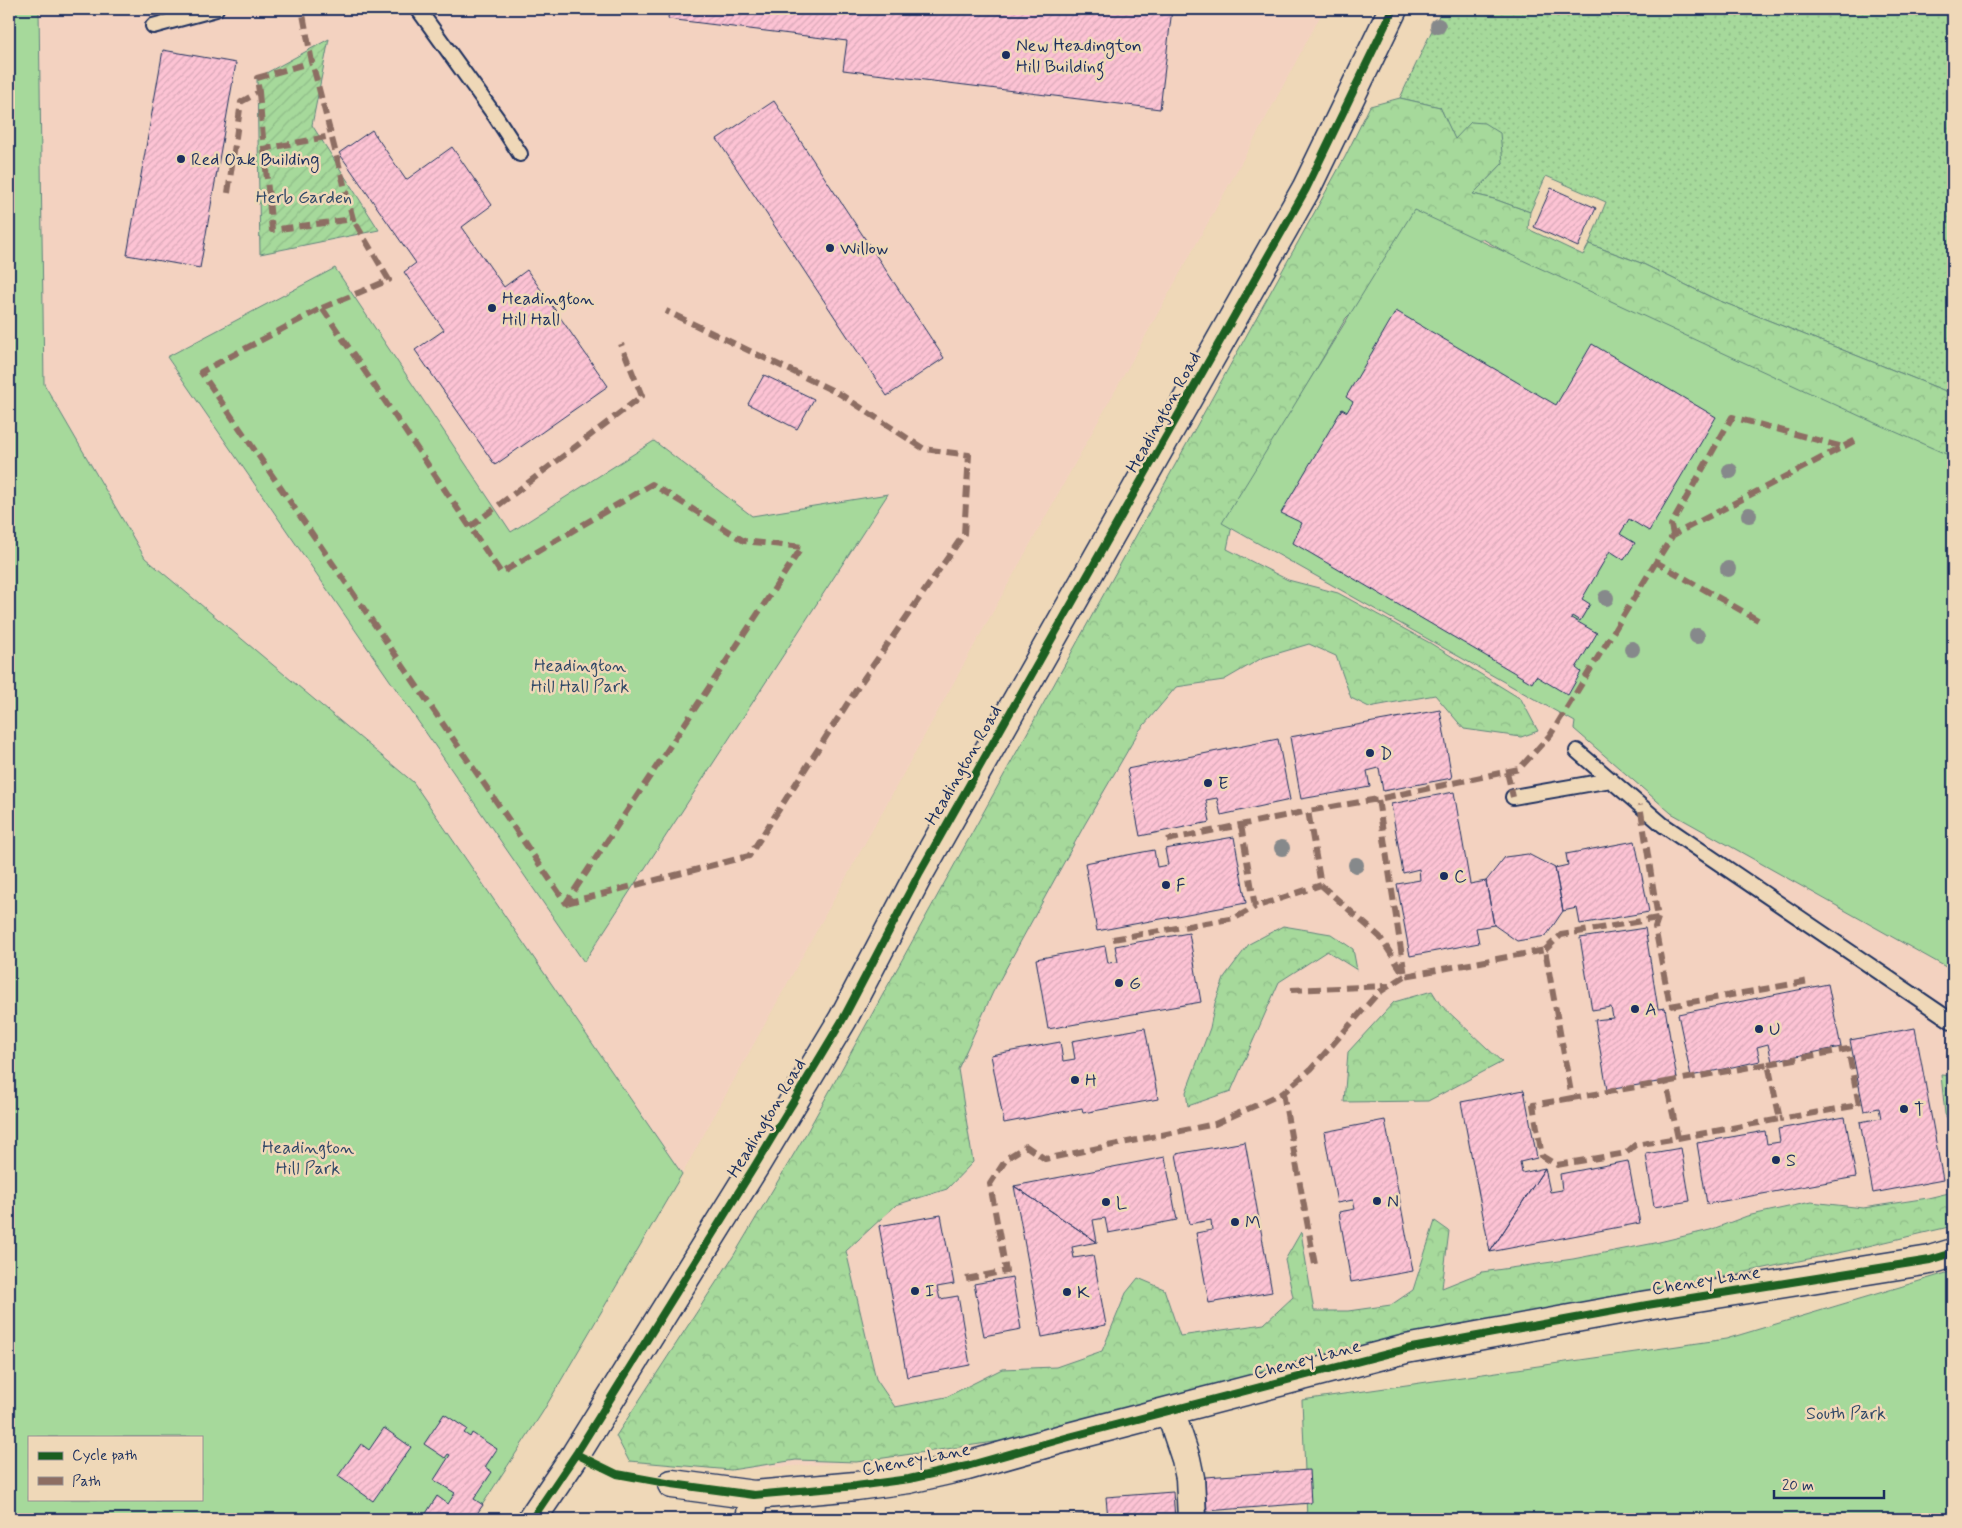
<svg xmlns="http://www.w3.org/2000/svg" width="1962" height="1528" viewBox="0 0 1962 1528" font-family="Mynerve,sans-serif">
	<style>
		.built { fill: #f3d2c0 }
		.grass { fill: url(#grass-dots); stroke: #60847c }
		.forest { fill: url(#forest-crowns); stroke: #60847c }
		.park { fill: #a6d99b; stroke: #60847c; fill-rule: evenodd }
		.garden { fill: url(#garden-furrows); stroke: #60847c }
		.building { fill: url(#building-hatch); stroke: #1b2f5e }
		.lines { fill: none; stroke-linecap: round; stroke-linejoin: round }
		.service-casing { stroke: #1b2f5e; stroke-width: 18 }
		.minor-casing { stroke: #1b2f5e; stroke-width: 31 }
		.primary-casing { stroke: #1b2f5e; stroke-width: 31 }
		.service { stroke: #efd8b8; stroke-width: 14 }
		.minor { stroke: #efd8b8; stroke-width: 28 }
		.primary { stroke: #efd8b8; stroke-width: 28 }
		.quiet { stroke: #8d6e63; stroke-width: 6; stroke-dasharray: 12 6; stroke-linecap: butt }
		.cycleway-casing { stroke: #efd8b8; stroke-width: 11 }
		.cycleway { stroke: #1b5e20; stroke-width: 8 }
		.tree { fill: #86898b }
		.poi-dot { fill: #1b2f5e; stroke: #efd8b8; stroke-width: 2 }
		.labels { text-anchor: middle; stroke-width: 5; stroke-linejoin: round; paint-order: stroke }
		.poi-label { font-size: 18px; fill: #1b2f5e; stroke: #efd8b8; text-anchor: start }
		.park-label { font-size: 18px; fill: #304867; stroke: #efd8b8 }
		.street-label { font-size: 18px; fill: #1b2f5e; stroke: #efd8b8 }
	</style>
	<defs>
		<pattern id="grass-dots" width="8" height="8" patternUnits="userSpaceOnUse" patternTransform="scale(1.25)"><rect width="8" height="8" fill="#a6d99b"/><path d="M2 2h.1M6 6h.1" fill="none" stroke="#8ebb88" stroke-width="1.8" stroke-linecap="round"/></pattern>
		<pattern id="forest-crowns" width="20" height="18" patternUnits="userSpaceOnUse" patternTransform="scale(1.25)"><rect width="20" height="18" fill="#a6d99b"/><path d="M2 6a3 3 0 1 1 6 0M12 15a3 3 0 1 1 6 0" fill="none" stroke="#8ebb88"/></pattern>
		<pattern id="garden-furrows" width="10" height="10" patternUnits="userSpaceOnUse" patternTransform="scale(1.25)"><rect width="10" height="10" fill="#a6d99b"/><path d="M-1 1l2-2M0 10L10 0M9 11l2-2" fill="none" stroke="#8ebb88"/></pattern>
		<pattern id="building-hatch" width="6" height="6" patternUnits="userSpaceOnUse" patternTransform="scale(1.25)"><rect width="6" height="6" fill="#fdc3d4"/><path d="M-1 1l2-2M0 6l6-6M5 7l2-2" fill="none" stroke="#d8a8b8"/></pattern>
	</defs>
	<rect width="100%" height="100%" fill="#efd8b8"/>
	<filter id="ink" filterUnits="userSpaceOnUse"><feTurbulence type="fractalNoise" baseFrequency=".02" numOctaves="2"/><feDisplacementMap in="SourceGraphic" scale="10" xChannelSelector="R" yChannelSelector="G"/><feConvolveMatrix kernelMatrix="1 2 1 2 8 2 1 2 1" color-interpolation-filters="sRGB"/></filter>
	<g filter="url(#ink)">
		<path class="built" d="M39,9h1285l-63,118 -579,1047 -269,-392 -268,-224 -102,-174z
			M1345,157l608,261v794l-784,175 -313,75 -125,8 -102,-9 -13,-25 118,-181 73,-123z"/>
		<path class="grass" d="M1442,9h511v385l-238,-95 -74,-36 -52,-19 17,-42 -60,-26 -16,36 -36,-13 -21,-5 30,-31 -48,-23 -15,-33 -40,-9z"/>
		<path class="forest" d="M1400,98l40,9 15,32 16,-17 13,1 16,10 3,30 -30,31 21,5 36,13 -2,17 55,26 6,-11 52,19 74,36 238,95v73l-405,-190 -65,-38 -50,3 -45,36 -42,40 -110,189 -9,42 61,31 50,13 92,50 91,56 17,32 -17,6 -57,-8 -29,-34 -66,12 -18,-9 -15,-42 -27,-12 -47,14 -38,22 -48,7 -37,44 -54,93 -92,168 -35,77 15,93 -26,27 -51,16 -50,46 30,128 19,28 51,-10 56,-28 54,-2 46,-16 24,-58 12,-15 26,11 16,47 84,-12 29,-27 -8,-37 16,-28 13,79h34l43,-6 22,-15 22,-69 14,10 -7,57 40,-16 91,-13 82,-16 55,-13 37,-14 64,-14 52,6 65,-10 25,-6v34l-106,25 -261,54 -564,133 -166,24 -60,-2 -65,10 -102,-9 -13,-25 118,-181 73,-123 538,-975 25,-51z
			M1283,926l48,8 22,15 4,21 -30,-19 -48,31 -48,109 -43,15 -2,-14 24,-64 5,-25 10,-27 24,-32z
			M1432,991l8,13 62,58 -74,39 -84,1 4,-50 46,-50z
			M1941,1075l12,1v54l-8,-16z"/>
		<path class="park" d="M9,9h30l5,375 101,174 268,224 269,392 -140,239 -69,106h-464zM29,1437h172v62h-172z
			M1414,210l461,213 78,34v514l-282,-158 -97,-84 1,-7 -353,-199z
			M335,268l176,264 143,-91 98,75 136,-22 -304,468 -417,-605z
			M1953,1271v248h-646l-5,-119 424,-61z"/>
		<path class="garden" d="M329,39l-17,86 67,105 -119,24 -3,-176z"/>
		<path class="building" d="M669,9h503l-12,100 -317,-39 4,-29 -179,-22z
			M163,50l73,13 -36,205 -73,-13z
			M774,101l170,257 -57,38 -170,-257z
			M372,130l34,50 46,-33 40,58 -30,22 42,60 23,-17 81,116 -113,79 -80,-115 29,-20 -40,-58 12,-9 -77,-110z
			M1551,188l45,20 -18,39 -44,-20z
			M1396,311l160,94 36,-61 124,73 -67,114 -20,-12 -9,15 15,9 -11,17 -14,-9 -28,48 8,5 -10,17 -8,-5 -1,2 26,15 -21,35 5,4 -13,23 -32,-19 -4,7 -239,-140 9,-20 -21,-10 61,-104 5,3 6,-10 -7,-5z
			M764,375l50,24 -17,30 -49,-25z
			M1440,710l12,68 -69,13 -4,-23 -12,3 3,16 -69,12 -11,-62z
			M1278,739l12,61 -69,15 -4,-17 -11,2 4,22 -70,14 -13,-67z
			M1454,792l16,92 16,-3 8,44 -18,3 3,15 -69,13 -13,-72 23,-4 -1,-11 -16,4 -12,-69z
			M1234,837l12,66 -149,28 -12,-68 69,-13 3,17 11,-2 -3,-16z
			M1635,841l14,71 -69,12 -3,-16 -14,3 -8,-43 13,-3 -2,-11z
			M1528,854l27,14 8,43 -17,25 -29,5 -23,-16 -8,-44 19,-24z
			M1645,928l13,81 7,-1 12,71 -70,11 -12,-70 18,-2 -2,-11 -19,3 -12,-72z
			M1189,933l12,69 -153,27 -12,-70 69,-13 3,17 10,-1 -3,-16z
			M1828,984l13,63 -69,14 -4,-17 -11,3 3,14 -69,15 -13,-62z
			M1145,1028l13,71 -75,14 -1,-5 -78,15 -13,-68 69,-13 3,19 12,-2 -3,-18z
			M1915,1028l28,152 -70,13 -13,-71 21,-4 -2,-10 -15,3 -14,-71z
			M1524,1090l13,68 -17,4 2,11 23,-5 -55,84 -29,-150z
			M1845,1117l11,60 -149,27 -10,-61 68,-12 2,13 13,-2 -2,-13z
			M1385,1120l28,151 -62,11 -12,-70 16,-3 -2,-9 -16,3 -13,-71z
			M1245,1142l27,150 -63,11 -13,-70 16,-3 -1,-10 -22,4 -13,-70z
			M1681,1148l9,53 -36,6 -8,-53z
			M1165,1157l12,63 -69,13 -3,-15 -12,2 4,22 -83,-56z
			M1628,1161l12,62 -150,29 55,-84 5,24 12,-2 -2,-16z
			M1014,1186l83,56 -25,5 2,11 19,-3 13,70 -64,12z
			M941,1215l13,69 -17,3 3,12 18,-3 12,69 -63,12 -28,-151z
			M1012,1277l9,52 -37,7 -10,-52z
			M444,1414l23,15 -3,4 6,4 2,-4 25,16 -12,18 7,5 -18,27 9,6 -10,14h-42l-6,-4 12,-19 11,8 7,-11 -21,-13 16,-25 -2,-1 -3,4 -21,-14z
			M384,1428l27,19 -38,54 -35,-25 23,-32 8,6z
			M1309,1470l2,33 -104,8 -2,-34z
			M1173,1492l2,27h-67l-2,-22z
			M1097,1514v5h-68z"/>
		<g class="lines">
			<defs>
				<path id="service" d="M418,9l78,108 24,37
					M153,26l63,-17
					M1577,751l86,74 290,197
					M1513,797l98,-17"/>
				<path id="minor" d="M1170,1411l16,48 4,19 2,41
					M672,1484l82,11 102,-9 53,-7 58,-13 102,-29 337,-88 241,-44 283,-45 23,-7
					M750,1519l4,-24"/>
				<path id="primary" d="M532,1519l44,-65 180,-290 87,-145 77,-147 386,-683 87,-180"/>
			</defs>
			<use href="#service" class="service-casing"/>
			<use href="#minor" class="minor-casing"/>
			<use href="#primary" class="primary-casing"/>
			<use href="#service" class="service"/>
			<use href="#minor" class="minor"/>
			<use href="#primary" class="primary"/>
			<path class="quiet" d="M259,92l5,57 67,-13
				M264,149l8,81 81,-11 -41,-157 -10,-53
				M228,193l13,-91 18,-10 -2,-14 55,-16
				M322,308l179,265 151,-89 92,57 58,6 -236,356 -365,-531z
				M322,308l67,-28 -36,-61
				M470,527l172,-131 -21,-52
				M1673,535l-2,-10 61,-108 111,30
				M1758,620l-102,-58 17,-27 185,-96
				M1507,772l6,25
				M1241,825l14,82 66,-22
				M1167,840l141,-29
				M566,903l183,-47 111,-172 104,-150 5,-79 -45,-6 -84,-55 -174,-83
				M1658,918l-3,9 15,79 139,-25
				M1113,939l122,-21 20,-11
				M1545,950l16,-15 97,-17 -18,-113
				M1291,990l98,-4
				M1768,1064l80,-15 11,56 -79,14
				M1666,1082l102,-18 12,55 -102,19
				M1283,1093l33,177
				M1572,1098l-39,7 9,51 15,9 69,-12 9,-8 43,-7 -12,-56 -94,16 -27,-148 -140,26 -27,-177 141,-30 32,-35 105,-172
				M966,1279l40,-8 -16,-87 17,-26 19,-12 19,13 170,-35 68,-31 28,-24 67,-76 27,-17 -25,-39 -59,-52 -13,-74 70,-12"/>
			<defs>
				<path id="cycleway" d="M576,1454l41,20 55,10 82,11 102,-9 53,-7 58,-13 102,-29 337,-88 241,-44 283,-45 23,-7
					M532,1519l44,-65 180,-290 87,-145 77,-147 386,-683 87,-180"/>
			</defs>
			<use href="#cycleway" class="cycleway-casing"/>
			<use href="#cycleway" class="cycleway"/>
		</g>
		<g class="tree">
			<circle cx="1438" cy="26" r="8"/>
			<circle cx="1730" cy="471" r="8"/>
			<circle cx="1749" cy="515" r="8"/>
			<circle cx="1728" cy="569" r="8"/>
			<circle cx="1606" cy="598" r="8"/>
			<circle cx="1697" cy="636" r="8"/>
			<circle cx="1632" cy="649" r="8"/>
			<circle cx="1282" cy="848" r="8"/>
			<circle cx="1356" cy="865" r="8"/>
		</g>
	</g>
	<g class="poi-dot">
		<circle cx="1006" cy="55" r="5"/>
		<circle cx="181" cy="159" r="5"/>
		<circle cx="830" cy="248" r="5"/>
		<circle cx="492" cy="308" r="5"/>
		<circle cx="1370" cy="753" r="5"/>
		<circle cx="1208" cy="783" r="5"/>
		<circle cx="1444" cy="876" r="5"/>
		<circle cx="1166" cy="885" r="5"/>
		<circle cx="1119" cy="983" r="5"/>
		<circle cx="1635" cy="1009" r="5"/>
		<circle cx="1759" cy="1029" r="5"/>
		<circle cx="1075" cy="1080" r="5"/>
		<circle cx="1904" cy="1109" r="5"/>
		<circle cx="1776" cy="1160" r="5"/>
		<circle cx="1377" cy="1201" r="5"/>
		<circle cx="1106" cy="1202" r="5"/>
		<circle cx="1235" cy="1222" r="5"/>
		<circle cx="915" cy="1291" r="5"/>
		<circle cx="1067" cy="1292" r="5"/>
	</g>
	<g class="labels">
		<g class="poi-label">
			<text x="1016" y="51">New Headington<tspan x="1016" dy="21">Hill Building</tspan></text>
			<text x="191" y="165">Red Oak Building</text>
			<text x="840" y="254">Willow</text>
			<text x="502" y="304">Headington<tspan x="502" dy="21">Hill Hall</tspan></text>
			<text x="1380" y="759">D</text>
			<text x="1218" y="789">E</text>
			<text x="1454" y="882">C</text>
			<text x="1176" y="891">F</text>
			<text x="1129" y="989">G</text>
			<text x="1645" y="1015">A</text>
			<text x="1769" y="1035">U</text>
			<text x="1085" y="1086">H</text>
			<text x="1914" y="1115">T</text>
			<text x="1786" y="1166">S</text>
			<text x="1387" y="1207">N</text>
			<text x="1116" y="1208">L</text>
			<text x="1245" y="1228">M</text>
			<text x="925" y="1297">I</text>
			<text x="1077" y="1298">K</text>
		</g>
		<g class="park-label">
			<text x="304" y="203">Herb Garden</text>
			<text x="580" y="671">Headington<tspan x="580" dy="21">Hill Hall Park</tspan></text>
			<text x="308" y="1153">Headington<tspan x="308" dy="21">Hill Park</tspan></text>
			<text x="1846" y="1419">South Park</text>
		</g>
		<g class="street-label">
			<text transform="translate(1163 412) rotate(-61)" y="6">Headington Road</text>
			<text transform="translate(963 765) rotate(-60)" y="6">Headington Road</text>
			<text transform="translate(766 1118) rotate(-59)" y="6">Headington Road</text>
			<text transform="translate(1706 1280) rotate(-9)" y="6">Cheney Lane</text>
			<text transform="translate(1307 1359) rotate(-15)" y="6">Cheney Lane</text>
			<text transform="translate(916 1459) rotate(-11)" y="6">Cheney Lane</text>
		</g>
	</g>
	<rect width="1962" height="1528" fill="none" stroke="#efd8b8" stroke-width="30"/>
	<rect x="15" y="15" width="1932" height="1498" fill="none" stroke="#1b2f5e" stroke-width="2" filter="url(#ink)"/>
	<rect x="28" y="1436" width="175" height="65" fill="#efd8b8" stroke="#9a9494"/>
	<rect x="38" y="1452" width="25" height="8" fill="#1b5e20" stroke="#9a9494"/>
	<text x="72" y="1460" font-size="15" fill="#1b2f5e">Cycle path</text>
	<rect x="38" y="1477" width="25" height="8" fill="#8d6e63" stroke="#9a9494"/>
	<text x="72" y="1486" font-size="15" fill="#1b2f5e">Path</text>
	<path d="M1774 1490v8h110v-8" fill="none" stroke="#1b2f5e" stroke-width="2.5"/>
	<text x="1782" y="1490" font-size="15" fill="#1b2f5e" stroke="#efd8b8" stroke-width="4" paint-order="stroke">20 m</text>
</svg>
